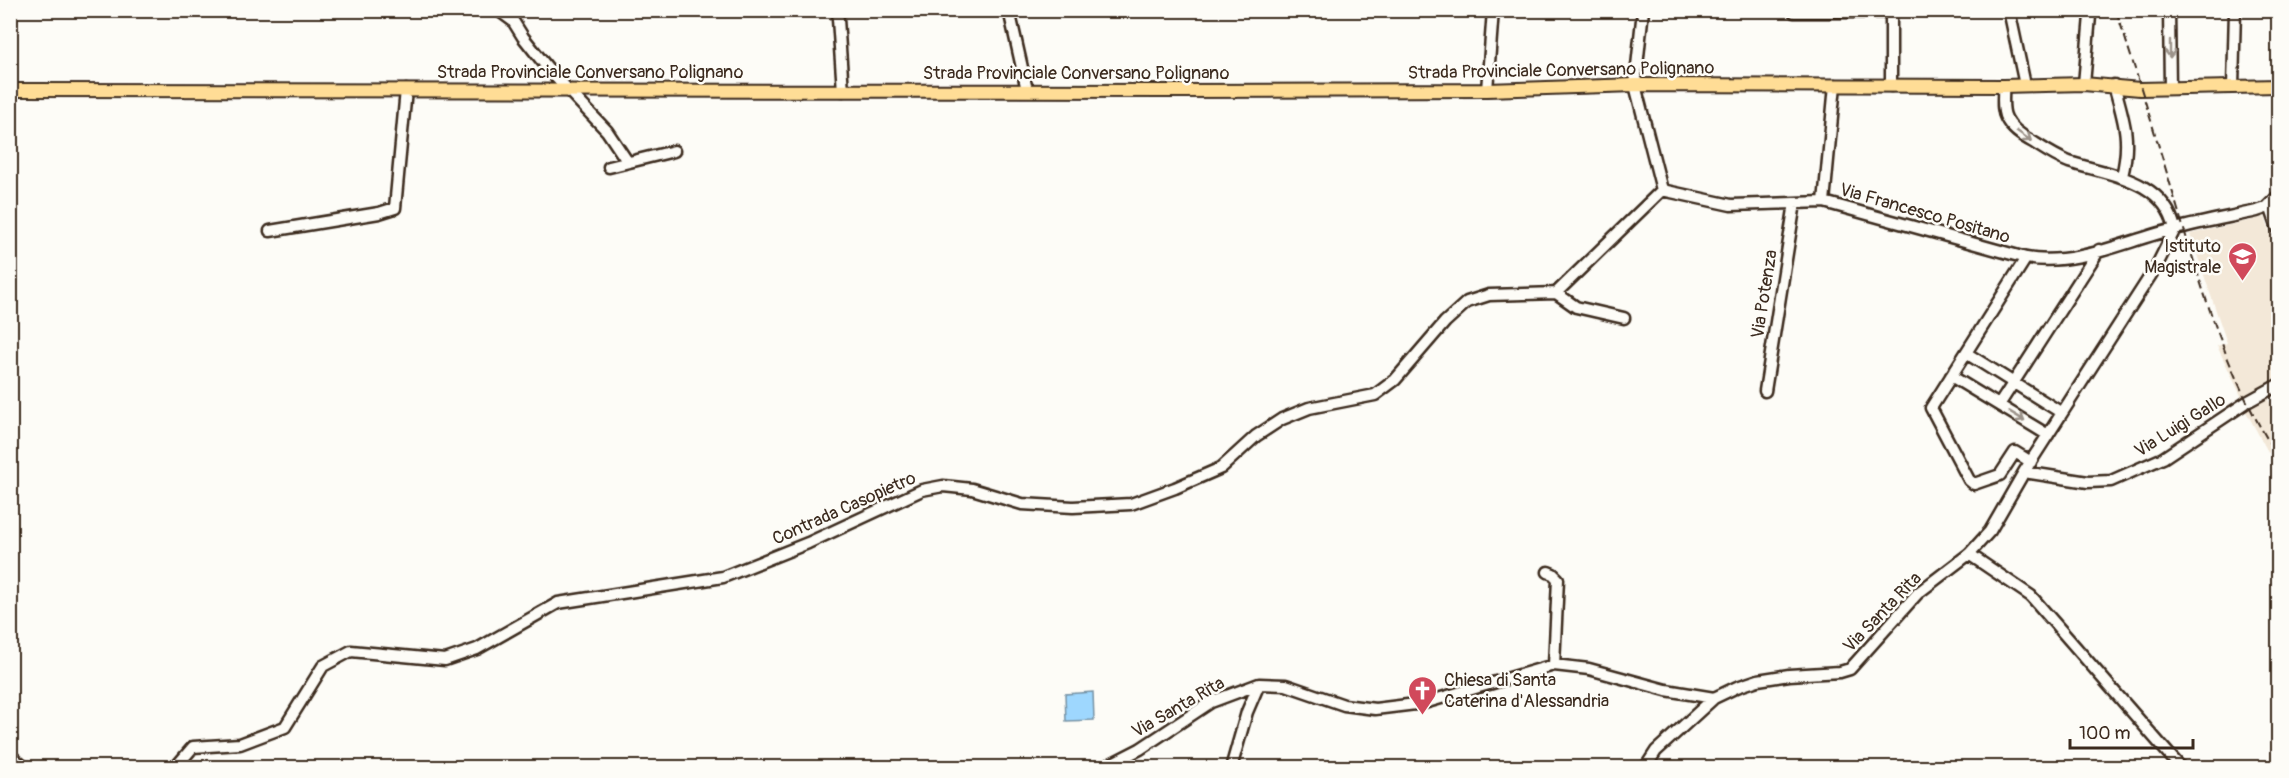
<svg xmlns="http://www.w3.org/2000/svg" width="2289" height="778" viewBox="0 0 2289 778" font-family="Pangolin,sans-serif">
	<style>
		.built { fill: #f3e8d8 }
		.water { fill: #9ed7fe; stroke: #7692a4; stroke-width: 1.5 }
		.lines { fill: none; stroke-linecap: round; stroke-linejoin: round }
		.minor-casing { stroke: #3b2a1e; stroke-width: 15 }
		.major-casing { stroke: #3b2a1e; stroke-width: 16 }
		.minor { stroke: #fdfcf7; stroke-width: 10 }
		.major { stroke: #ffdd96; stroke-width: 12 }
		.rail { stroke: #3b2a1e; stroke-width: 2; stroke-dasharray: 9 4.5; stroke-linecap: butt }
		.oneway { stroke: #9c938a }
		.labels { text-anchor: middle; stroke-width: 5; stroke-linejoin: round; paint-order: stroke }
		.street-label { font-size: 18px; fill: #3b2a1e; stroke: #fdfcf7 }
		.poi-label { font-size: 18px; fill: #3b2a1e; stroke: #fdfcf7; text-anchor: end }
	</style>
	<rect width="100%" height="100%" fill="#fdfcf7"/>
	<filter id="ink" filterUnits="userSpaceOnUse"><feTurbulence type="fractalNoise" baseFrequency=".0167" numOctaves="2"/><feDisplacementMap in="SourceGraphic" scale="12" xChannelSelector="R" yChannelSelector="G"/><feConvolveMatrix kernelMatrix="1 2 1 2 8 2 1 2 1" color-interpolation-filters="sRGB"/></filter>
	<g filter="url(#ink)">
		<path class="built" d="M2265,217l13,40v121l-27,14 6,10 9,-6 12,21v53l-34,-62 2,-2 -29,-60 10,-3 -37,-109z"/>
		<path class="water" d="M1093,692l1,28 -28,1 -1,-27z"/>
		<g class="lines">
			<defs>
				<path id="minor" d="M498,10l15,11 10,16 27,34 57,60 20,30
					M1009,10l18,80
					M2009,10l16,75
					M2169,10l1,78
					M1794,12h97
					M838,19l5,72
					M2084,84l6,-68
					M2114,85c10,36 17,54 8,91
					M1891,86v-76
					M2003,86c1,10 -2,23 3,32 5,11 16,18 27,24 11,7 23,15 36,20 40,13 95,17 106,67
					M2233,87l2,-77
					M1487,90l6,-80
					M609,167l65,-16
					M1662,190l69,15 93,-3 202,56c50,9 101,-18 149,-29 27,-7 55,-12 82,-18l9,-3 12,-12
					M1824,202l11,-117
					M2270,206l8,23
					M270,231l109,-18 16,-5 11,-118
					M2026,258l-95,150 38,72 5,4 26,-9 15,-23 16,10
					M1556,293l20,14 48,11
					M1966,353l96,60
					M1951,376l97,59
					M1765,391l30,-188
					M1999,405l100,-155
					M2024,472l64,10 23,-1 52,-23 84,-56 31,-17
					M1969,554l62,42 150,172
					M1548,572l5,2 5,5 -4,86
					M10,755l15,13
					M175,768l18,-21 47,-3 45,-17 38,-61 28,-15 94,9 32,-11 81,-46 165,-26 85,-34 114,-53 21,-4 29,3 50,15 51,3 58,-3 44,-16 46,-20 35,-32 26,-17 27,-11 66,-13 20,-15 50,-58 22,-20 22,-7 67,-2 106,-103 -27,-105 8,-75
					M1103,768l37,-19 71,-47 48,-18 27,1 58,20 31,4 49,-6 130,-38 35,4 77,21 48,8 23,-11 21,-7 31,-5 51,-3 10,-3 68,-76 51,-39 21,-23 34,-59 132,-205 19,-38
					M1231,768l16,-56 12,-28
					M1645,768l11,-17 58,-53"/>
				<path id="major" d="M10,90l1163,1 314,-1 148,-5 368,1 81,-2 56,5 138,-3"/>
			</defs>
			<use href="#minor" class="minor-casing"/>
			<use href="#major" class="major-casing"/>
			<use href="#minor" class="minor"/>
			<use href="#major" class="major"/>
			<path class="rail" d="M2116,10c23,70 44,140 65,210 25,81 50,165 97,236"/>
		</g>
		<defs><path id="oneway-shaft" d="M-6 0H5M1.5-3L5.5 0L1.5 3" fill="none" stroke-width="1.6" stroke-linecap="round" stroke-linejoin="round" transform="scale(1.5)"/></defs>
		<g class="oneway">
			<use href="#oneway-shaft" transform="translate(2170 49) rotate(90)"/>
			<use href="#oneway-shaft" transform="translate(2024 136) rotate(35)"/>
			<use href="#oneway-shaft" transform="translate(2017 416) rotate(31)"/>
		</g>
	</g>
	<defs>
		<symbol id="school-pin" viewBox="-11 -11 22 30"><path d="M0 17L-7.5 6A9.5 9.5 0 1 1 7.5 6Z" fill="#d1495b" stroke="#fdfcf7"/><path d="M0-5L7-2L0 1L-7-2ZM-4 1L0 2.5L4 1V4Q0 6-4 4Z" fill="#fff"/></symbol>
		<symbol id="church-pin" viewBox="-11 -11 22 30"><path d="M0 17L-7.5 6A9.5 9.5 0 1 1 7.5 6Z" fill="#d1495b" stroke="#fdfcf7"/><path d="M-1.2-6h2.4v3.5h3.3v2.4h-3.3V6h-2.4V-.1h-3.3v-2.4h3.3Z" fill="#fff"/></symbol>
	</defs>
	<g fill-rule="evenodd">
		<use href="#school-pin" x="2226" y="240" width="33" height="45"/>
		<use href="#church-pin" x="1406" y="674" width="33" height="45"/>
	</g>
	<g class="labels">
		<g class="street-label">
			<text transform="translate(1561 70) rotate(-1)" y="6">Strada Provinciale Conversano Polignano</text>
			<text x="590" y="78">Strada Provinciale Conversano Polignano</text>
			<text x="1076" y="79">Strada Provinciale Conversano Polignano</text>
			<text transform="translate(1925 213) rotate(16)" y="6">Via Francesco Positano</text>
			<text transform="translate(1764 294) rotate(-81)" y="6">Via Potenza</text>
			<text transform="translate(2180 425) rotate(-32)" y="6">Via Luigi Gallo</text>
			<text transform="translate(844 508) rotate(-24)" y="6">Contrada Casopietro</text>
			<text transform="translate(1882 612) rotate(-46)" y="6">Via Santa Rita</text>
			<text transform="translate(1178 707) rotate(-30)" y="6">Via Santa Rita</text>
		</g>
		<g class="poi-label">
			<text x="2221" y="252">Istituto<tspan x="2221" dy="21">Magistrale</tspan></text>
			<text x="1444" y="686" text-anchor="start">Chiesa di Santa<tspan x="1444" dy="21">Caterina d'Alessandria</tspan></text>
		</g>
	</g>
	<rect width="2289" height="778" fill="none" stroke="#fdfcf7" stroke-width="36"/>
	<rect x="18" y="18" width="2253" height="742" fill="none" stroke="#3b2a1e" stroke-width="2" filter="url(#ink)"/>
	<path d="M2070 739v9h123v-9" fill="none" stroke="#3b2a1e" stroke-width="3"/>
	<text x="2079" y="739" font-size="18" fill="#3b2a1e" stroke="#fdfcf7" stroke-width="4.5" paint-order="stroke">100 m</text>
</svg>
